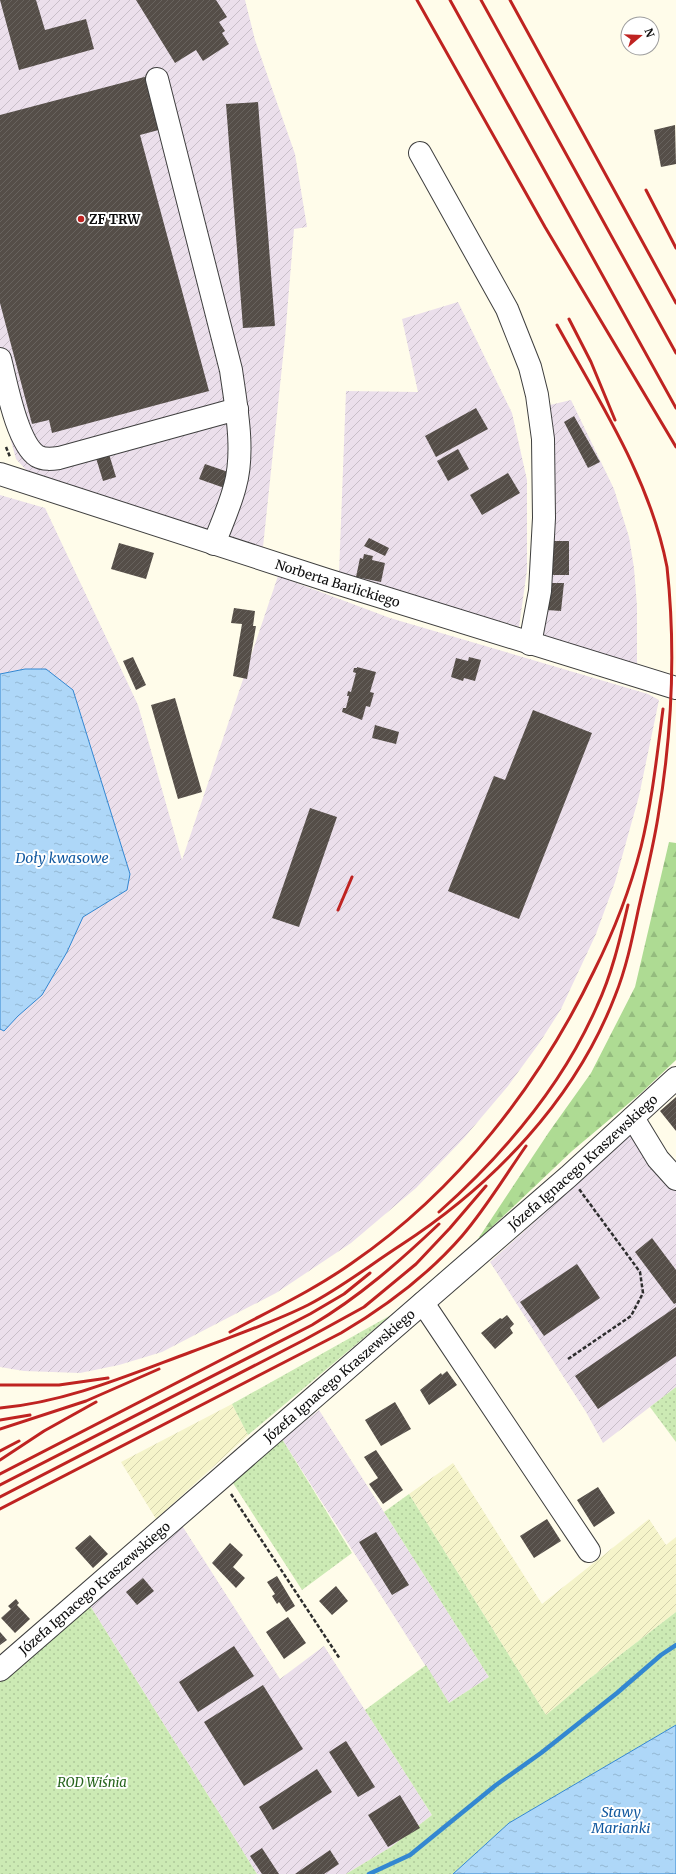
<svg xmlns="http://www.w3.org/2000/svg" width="676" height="1874" viewBox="0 0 676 1874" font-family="Merriweather,serif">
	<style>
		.industrial { fill: url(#industrial-furrows) }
		.farmland { fill: url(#farmland-furrows) }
		.grass { fill: url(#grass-dots) }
		.forest { fill: url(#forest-firs) }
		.water { fill: url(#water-ripples); stroke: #3387d1 }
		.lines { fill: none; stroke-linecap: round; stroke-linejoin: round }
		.stream { stroke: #3387d1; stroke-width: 4.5 }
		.building { fill: url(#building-hatch) }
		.minor-casing { stroke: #3f3f3f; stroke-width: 24 }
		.path { stroke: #2e2e2e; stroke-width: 2.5; stroke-dasharray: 4 2; stroke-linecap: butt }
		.minor { stroke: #fff; stroke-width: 22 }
		.rail { stroke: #bf2321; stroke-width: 3 }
		.poi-dot { fill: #bf2321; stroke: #fff; stroke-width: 1.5 }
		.labels { text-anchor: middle; stroke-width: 4; stroke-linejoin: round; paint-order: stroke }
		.poi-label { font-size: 13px; font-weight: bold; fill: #0c0c0c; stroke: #fff; text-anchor: start }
		.street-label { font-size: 13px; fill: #0c0c0c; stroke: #fff }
		.park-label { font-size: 13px; font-style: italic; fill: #25641b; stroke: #fff }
		.water-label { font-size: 14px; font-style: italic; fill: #1259a0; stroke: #fff }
	</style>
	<defs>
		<pattern id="industrial-furrows" width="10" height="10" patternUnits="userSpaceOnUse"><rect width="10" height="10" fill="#ebdfeb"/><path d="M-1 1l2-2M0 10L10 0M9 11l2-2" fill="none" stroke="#c8bec8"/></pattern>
		<pattern id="farmland-furrows" width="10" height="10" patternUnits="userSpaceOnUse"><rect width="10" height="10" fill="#f5f4ca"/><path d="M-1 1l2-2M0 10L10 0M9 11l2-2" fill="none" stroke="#d1d0ac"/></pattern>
		<pattern id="grass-dots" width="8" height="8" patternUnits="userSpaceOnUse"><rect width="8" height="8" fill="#cceab4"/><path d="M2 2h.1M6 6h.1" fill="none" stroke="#aec89a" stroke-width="1.8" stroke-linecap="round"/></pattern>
		<pattern id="forest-firs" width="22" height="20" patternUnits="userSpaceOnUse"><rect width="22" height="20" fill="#aedb93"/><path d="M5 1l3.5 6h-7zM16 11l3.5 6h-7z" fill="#94bb7e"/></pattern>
		<pattern id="water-ripples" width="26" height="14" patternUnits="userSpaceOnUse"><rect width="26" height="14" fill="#aed7f8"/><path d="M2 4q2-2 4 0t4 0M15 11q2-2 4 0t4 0" fill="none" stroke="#94b7d3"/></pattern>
		<pattern id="building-hatch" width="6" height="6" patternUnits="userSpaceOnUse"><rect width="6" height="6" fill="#554e48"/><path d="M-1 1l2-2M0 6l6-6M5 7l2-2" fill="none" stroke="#68635e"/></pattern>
	</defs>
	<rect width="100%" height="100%" fill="#fffcea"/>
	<path class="industrial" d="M0,0h245l10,40 40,114 12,73 -13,2 -9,109 -22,209 -234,-74 -13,-14 -16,-58z
		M458,302l54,111 15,67v90l-8,57 -180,-53 7,-183 72,1 -16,-73z
		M571,400l43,89 15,48 5,31 3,38v61l-104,-30 21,-175 -4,-57z
		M0,495l45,13 93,197 44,155 96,-284 112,42 258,76 11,6 -20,96 -24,86 -19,52 -35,75 -21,33 -32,44 -44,52 -48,50 -65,55 -75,50 -114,59 -43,13 -39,8 -56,-2 -24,-4z
		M633,1133l43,55v199l-73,56 -17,-31 -96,-150z
		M319,1410l170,267 -40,26 -167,-264z
		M181,1524l99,155 44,-33 108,169 -41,32 -45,27h-89l-168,-270z"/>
	<path class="farmland" d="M232,1404l16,31 -92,84 -35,-57z
		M453,1463l89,141 107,-85 17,26 10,-8v75l-87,67 -43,36 -137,-221z"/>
	<path class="grass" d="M391,1315l-143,120 -16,-31z
		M676,1387v55l-26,-35z
		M282,1439l70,114 -50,37 -71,-110z
		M409,1494l137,221 43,-36 87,-67v113l-167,98 -56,51h-107l45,-27 41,-32 -67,-105 61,-45 23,38 40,-26 -105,-165z
		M89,1604l168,270h-257v-192z"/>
	<path class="forest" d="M669,842l7,1v217l-35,33 -69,58 -96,91 73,-110 42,-59 44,-86z"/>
	<path class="water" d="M25,669h21l27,21 57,184 -3,16 -44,27 -16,35 -25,43 -24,21 -14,15 -4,-2v-355z
		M676,1725v149h-223l56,-51z"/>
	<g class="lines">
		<path class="stream" d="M369,1874l41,-19 86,-70 45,-32 76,-60 44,-38 15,-10"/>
	</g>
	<path class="building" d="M0,0h36l9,30 41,-11 8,30 -75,21z
		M136,0h80l11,17 -8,5 6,9 -3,2 7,11 -26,17 -7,-11 -21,13z
		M152,75l14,53 -26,7 69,256 -157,42 -3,-13 -17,4 -32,-121v-188z
		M258,102l17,224 -32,2 -17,-224z
		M675,125l1,39 -15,3 -7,-37z
		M476,408l12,21 -52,28 -11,-21z
		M574,416l26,46 -12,6 -24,-46z
		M458,449l11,20 -21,12 -11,-20z
		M109,454l7,23 -13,4 -7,-23z
		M205,464l29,10 -4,16 -31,-11z
		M508,473l12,20 -38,22 -12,-20z
		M369,538l20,10 -4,8 -21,-10z
		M549,541h20v34h-21z
		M119,543l35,10 -8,26 -35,-10z
		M364,554l9,2 -1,4 13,3 -4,19 -25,-5 4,-19 3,1z
		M549,583h15l-3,28 -14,-1z
		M234,608l21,3 -2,15h3l-9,53 -14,-3 9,-52 -11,-1z
		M133,657l13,28 -10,5 -13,-29z
		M469,657l12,3 -6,21 -11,-3 -1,3 -12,-4 5,-19 12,3z
		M357,667l19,5 -6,20 4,1 -4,14 -4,-1 -4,14 -20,-8 1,-4h3l3,-12h-2l1,-5 3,1 5,-19 -3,-1 1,-4h3z
		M175,698l27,94 -24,7 -27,-94z
		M533,710l59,23 -73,186 -71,-28 46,-115 11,4z
		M375,725l24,7 -3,12 -24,-6z
		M310,808l27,9 -38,110 -27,-9z
		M676,1097v34l-16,-20z
		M652,1238l24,32v33l-2,1 -39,-52z
		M577,1264l23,34 -56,38 -24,-34z
		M676,1307v49l-78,53 -23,-33z
		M507,1315l7,9 -4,4 3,5 -18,16 -14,-16 19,-15 2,1z
		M447,1371l10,14 -28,20 -9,-15 21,-17 1,2z
		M395,1402l16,27 -30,17 -16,-26z
		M376,1450l27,40 -20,14 -14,-20 9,-6 -14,-21z
		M598,1487l17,26 -21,14 -17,-27z
		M547,1519l14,22 -27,17 -14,-22z
		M376,1532l33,53 -17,10 -33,-53z
		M90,1535l18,19 -15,14 -18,-20z
		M230,1543l13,12 -10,12 12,11 -9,10 -24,-25z
		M277,1576l18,30 -9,6 -7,-10 -2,2 -5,-8 3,-2 -8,-12z
		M143,1578l11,13 -17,14 -11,-13z
		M336,1586l12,15 -16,14 -13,-14z
		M16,1599l3,4 -2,2 13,14 -15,14 -14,-15 10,-9 -3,-3z
		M288,1617l18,26 -22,16 -18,-27z
		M0,1632l7,8 -7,5z
		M234,1646l20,30 -56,36 -19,-30z
		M263,1685l40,64 -59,37 -40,-64z
		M346,1741l29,46 -17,10 -29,-45z
		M317,1769l15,23 -59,38 -14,-23z
		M400,1795l20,33 -32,19 -20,-32z
		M262,1848l17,26h-17l-12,-18z
		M330,1850l9,14 -15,10h-29z"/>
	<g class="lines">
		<defs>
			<g id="minor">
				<path d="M157,79l74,291c5,36 14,81 4,116 -5,20 -14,39 -21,58"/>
				<path d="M420,153l87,156 23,58 7,28 6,44 1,79 -4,73 -10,53"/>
				<path d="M0,359c6,23 17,84 37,97 7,4 15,3 22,2l178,-49"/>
				<path id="s1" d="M0,474l327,106 349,108"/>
				<path d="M633,1118l25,41 18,20"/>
				<path d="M423,1303l166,248"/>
				<path id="s2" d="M0,1670l569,-494 107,-98"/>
			</g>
		</defs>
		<use href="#minor" class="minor-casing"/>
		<path class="path" d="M6,447l4,10
			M568,1359l63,-43 12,-23 -3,-21 -61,-83
			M231,1494l109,165"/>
		<use href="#minor" class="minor"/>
		<path class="rail" d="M417,0l128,227 131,220
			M450,0l226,408
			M481,0l195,353
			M510,0l166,303
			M646,190l30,58
			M569,319l22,43 24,58
			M338,910l14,-33
			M439,1212c65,-58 123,-126 158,-206 15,-32 23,-67 31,-101
			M230,1332c41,-22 84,-42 122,-69 106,-73 187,-178 242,-292 20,-40 36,-81 47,-124 11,-45 16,-92 22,-138
			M0,1385h59l49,-7
			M0,1408c67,-6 129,-33 191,-56 39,-15 79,-28 117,-47 33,-17 62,-40 93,-60 92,-60 174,-145 214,-249 11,-27 17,-56 23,-85 7,-31 15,-63 20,-94 14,-83 18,-167 9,-250 -17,-88 -67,-164 -110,-242
			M0,1420l30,-5
			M0,1429l86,-28 73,-32
			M0,1451l19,-10
			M0,1460l44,-29 52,-29
			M0,1474l310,-160 34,-20 26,-21
			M0,1485l312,-160c47,-28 87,-63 127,-101
			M0,1497l304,-157 60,-33 52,-43 34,-36 36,-42
			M0,1509l341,-176c46,-27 87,-58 121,-97 24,-28 43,-60 64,-90"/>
	</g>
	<circle class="poi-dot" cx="81" cy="219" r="4"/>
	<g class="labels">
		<g class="poi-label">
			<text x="89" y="224">ZF TRW</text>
		</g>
		<g class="street-label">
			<text dy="5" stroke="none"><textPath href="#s1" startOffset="355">Norberta Barlickiego</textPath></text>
			<text dy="5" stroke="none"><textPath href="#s2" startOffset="773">Józefa Ignacego Kraszewskiego</textPath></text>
			<text dy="5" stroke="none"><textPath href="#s2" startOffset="449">Józefa Ignacego Kraszewskiego</textPath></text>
			<text dy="5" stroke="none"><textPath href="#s2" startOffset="125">Józefa Ignacego Kraszewskiego</textPath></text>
		</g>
		<g class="park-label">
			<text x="92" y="1787">ROD Wiśnia</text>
		</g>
		<g class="water-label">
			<text x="62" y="863">Doły kwasowe</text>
			<text x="621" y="1817">Stawy<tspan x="621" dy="16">Marianki</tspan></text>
		</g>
	</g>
	<g transform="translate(640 36) rotate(71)"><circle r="19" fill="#ffffff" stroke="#9e9e9e"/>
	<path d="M0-3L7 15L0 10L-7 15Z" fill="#bf2321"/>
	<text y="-6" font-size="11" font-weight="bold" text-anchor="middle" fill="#0c0c0c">N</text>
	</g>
</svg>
